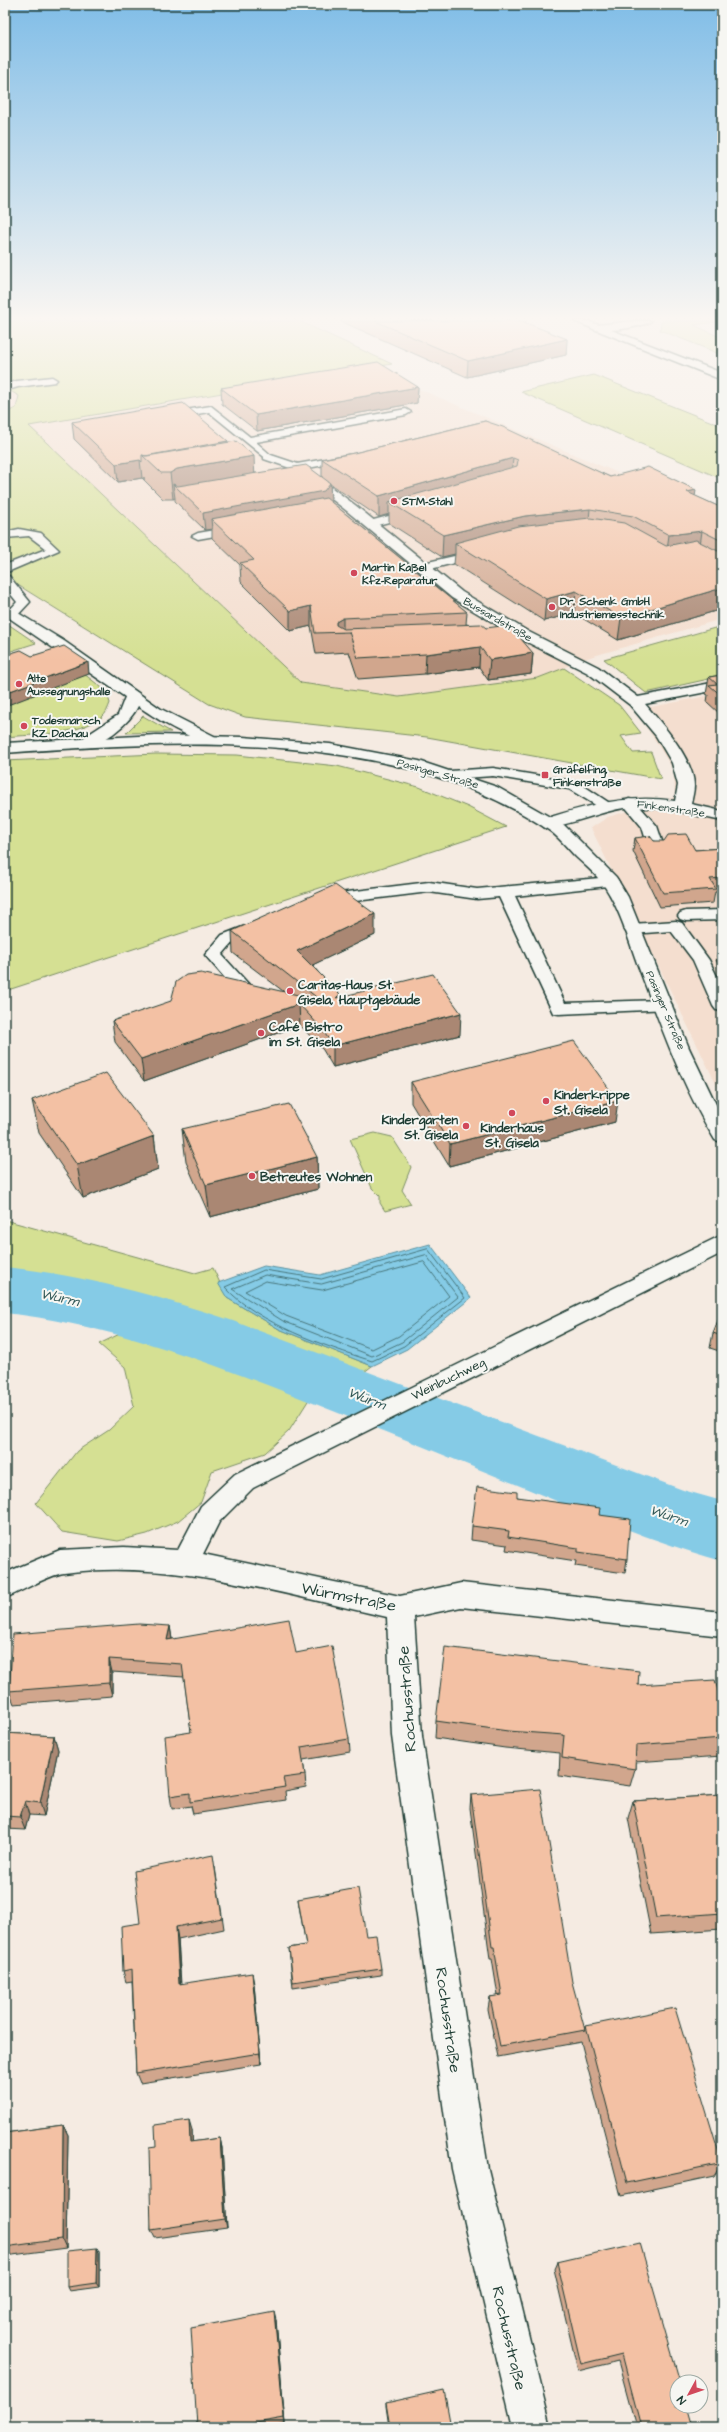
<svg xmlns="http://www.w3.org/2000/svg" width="727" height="2432" viewBox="0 0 727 2432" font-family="'Architects Daughter',sans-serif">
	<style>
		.built { fill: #f4decf }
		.green { fill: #d5e093; stroke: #7a8e64 }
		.water { fill: #85cbe6; stroke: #5c929f }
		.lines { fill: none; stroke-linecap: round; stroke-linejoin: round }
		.shore { stroke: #48767b; stroke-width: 1 }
		.river { fill: #85cbe6; fill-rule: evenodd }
		.service-casing { stroke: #1f3d34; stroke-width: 3 }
		.minor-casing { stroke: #1f3d34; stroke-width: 3 }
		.secondary-casing { stroke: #1f3d34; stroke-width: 3 }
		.service { fill: #f6f6f2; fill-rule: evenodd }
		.minor { fill: #f6f6f2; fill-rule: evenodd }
		.secondary { fill: #f6f6f2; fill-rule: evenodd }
		.wall { fill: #d1a68d; stroke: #1f3d34 }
		.shaded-wall { fill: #aa8773; stroke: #1f3d34 }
		.building { fill: #f3c1a4; stroke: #1f3d34 }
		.poi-dot { fill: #d1495b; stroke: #f6f6f2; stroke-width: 1.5 }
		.labels { text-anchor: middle; stroke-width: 4; stroke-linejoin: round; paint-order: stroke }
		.far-poi-label { font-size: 11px; font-weight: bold; fill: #1f3d34; stroke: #f6f6f2; text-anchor: start }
		.far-street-label { font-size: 11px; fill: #1f3d34; stroke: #f6f6f2 }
		.poi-label { font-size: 13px; font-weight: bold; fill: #1f3d34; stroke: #f6f6f2; text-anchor: start }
		.street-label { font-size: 13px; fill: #1f3d34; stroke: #f6f6f2 }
		.water-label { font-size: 14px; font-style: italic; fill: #335958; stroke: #f6f6f2 }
		.near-street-label { font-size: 16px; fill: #1f3d34; stroke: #f6f6f2 }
	</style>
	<rect width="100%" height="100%" fill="#f5ebe2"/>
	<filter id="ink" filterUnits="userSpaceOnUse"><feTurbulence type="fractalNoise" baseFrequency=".025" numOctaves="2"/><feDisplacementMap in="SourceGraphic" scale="8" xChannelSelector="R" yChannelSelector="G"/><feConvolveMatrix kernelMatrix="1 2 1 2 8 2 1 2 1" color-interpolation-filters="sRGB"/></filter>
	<g filter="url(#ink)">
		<path class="built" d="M369,368l304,128 49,29v94l-132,38 -52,21 -139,19 -98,-14 -273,-257z
			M5,388l14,8 -2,12 -12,5z
			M722,693v403l-131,-268 17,-11 67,-20 -1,-26 -38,-61z"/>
		<path class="green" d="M5,321h294l93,43 -363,62 272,257 98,14 139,-19 26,-10 55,37 22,28 -20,3 12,17 18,-1 10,27 -234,-42 -182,-20 -36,-13 -204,-127v-164l11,-5 3,-12 -14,-8z
			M664,321h58l-28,4 28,13v17l-62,-25 1,-8z
			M594,375l128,51v53l-201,-87z
			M5,622l31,21 -28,9 27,17 30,-10 41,32 4,12c-2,5 -4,11 -8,14 -26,19 -66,17 -97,20z
			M722,626v50l-76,17 -42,-34z
			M143,716l28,16 -45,1z
			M156,754l81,1 100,11 82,21 49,20 38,20 -501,164v-230z
			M375,1133l17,4 19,30 -9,23 9,14 -26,7 -5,-8v-7l-8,-8 -22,-49z
			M5,1220l190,53 18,-5 14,30 52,31 93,37 -21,16 -152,-53 -173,-55 -21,-2z
			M136,1326l112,32 58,21 7,14 -24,38 -24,22 -53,18 -11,31 -23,19 -31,13 -29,7 -56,-9 -26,-29 41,-52 32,-21 25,-24 -9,-39 -26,-23z"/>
		<path class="water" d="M430,1244l41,54 -64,51 -35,17 -93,-37 -52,-31 -9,-15 46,-17 56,9z"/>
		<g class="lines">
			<path class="shore" d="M428,1249l37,49 -61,48 -32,15c-47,-15 -114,-37 -147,-74l39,-17 57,9z
				M426,1255l32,42 -56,45 -30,14 -89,-35 -51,-32 33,-14 56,9z
				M424,1262l25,34 -50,40 -27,13 -86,-33 -41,-25 20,-10 57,9z"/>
			<path class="river" d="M5,1267c79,8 153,29 228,54l450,169 39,11v60c-68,-19 -132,-46 -197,-73 -81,-33 -163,-66 -245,-98 -91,-35 -177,-66 -275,-77z"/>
			<defs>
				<path id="service" d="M635,321h16c-7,6 -52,13 -59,7l4,-3z
					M52,377l5,3 -2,2 -37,5 -13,4v-6l12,-4z
					M211,406l39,31 156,-28 5,3 -5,3 -150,27 17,15 -5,3 -59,-48 -43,7 -5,-3 5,-3z
					M348,455l4,1v4l-55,10 -5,-3 5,-3z
					M415,509l4,1v4l-49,13 -6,-3 2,-2z
					M239,526l4,1v4l-45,8 -6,-3 6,-3z
					M19,529l22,4 18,17 -54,23v-8l41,-16 -17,-13 -24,2v-6z
					M481,550l4,1 2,2 -2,2 -62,16 -6,-4 2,-3z
					M5,575l4,1 21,26 -14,15 -4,1 -6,-4 11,-12 -12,-15z
					M493,768l85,14 36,24 -2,3h-10l-33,-20 -76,-13 -43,3 -7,-4 7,-4z
					M629,799l5,1 23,26 8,24 -3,3h-10l-3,-3 -7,-23 -20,-24z
					M611,877l6,2 2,3 -2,3 -102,11 50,107 98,-3 6,1 3,4 -3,4 -110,5 -6,-1 -54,-116 -22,2 -48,-7 -106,13 -6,-2 -2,-3 2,-3 6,-2 106,-13 48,7z
					M722,910v10l-36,1 -6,-2 -2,-3 2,-3 6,-2z
					M258,921l6,2 2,3 -2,3 -30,12 -12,14 31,34 -3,4h-12l-33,-38 17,-20z
					M676,921l6,2 27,37 13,27v24l-6,-1 -3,-4 -20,-46 -22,-29 -39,3 -6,-2 -2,-3 2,-3 6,-2z"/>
				<path id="minor" d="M268,454l33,11 54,40 107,87 67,40 69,35 40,30 84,-16v8l-77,15c17,20 49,55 49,82 0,6 -2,12 -3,18l31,7v10c-32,-7 -64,-16 -97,-13 -20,2 -68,22 -81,19l-2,-4 2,-4c45,-14 84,-25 131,-18l3,-16 -6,-22 -16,-27 -26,-31 -42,-32 -69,-35 -67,-40 -105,-87 -54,-42 -29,-10v-4z
					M5,605l59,36 97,68 53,27 3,3 -3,3c-15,4 -62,-26 -76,-36 -7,16 -38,43 -55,38l-3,-3 3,-3 35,-23 7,-18 -120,-82z
					M722,1235v18l-469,235 -34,34 -16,32 197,42 61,-13 261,29v24l-261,-29 -47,10 8,119 66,433 63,258h-38l-61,-258 -60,-433 -5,-119c-106,-23 -214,-58 -323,-44 -16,2 -43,19 -59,25v-25l55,-23 64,-3 54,3 23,-44 34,-32z"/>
				<path id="secondary" d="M574,321h14l134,52v7z
					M157,735l86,2 87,7 89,17 78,26 67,38 52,52 12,20 61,151 33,69v25l-7,-2c-34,-55 -55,-117 -78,-177 -9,-25 -17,-53 -32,-76 -7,-11 -19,-21 -29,-30 -8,-8 -16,-19 -26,-26 -150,-103 -371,-91 -545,-78v-10z"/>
			</defs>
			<use href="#service" class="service-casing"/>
			<use href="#minor" class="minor-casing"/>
			<use href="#secondary" class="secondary-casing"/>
			<use href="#service" class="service"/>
			<use href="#minor" class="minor"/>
			<use href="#secondary" class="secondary"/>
		</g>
		<path class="wall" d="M340,321h186v2l41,16 -1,16 -99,22z
			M418,387l-1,16 -160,28 -35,-27 -1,-16z
			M485,421l125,56 85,19 27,12v101l-104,31 -44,-27 -30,8 -90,-57 1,-10 -13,3 -53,-34v-9l-10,3 -49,-33 1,16 -1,1 137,111 -1,12 20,4 47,25 -2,21 -43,6 -9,-13 -54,7 -67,5 -9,-27 -33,2 -5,-28 -21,5 -49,-49 -1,-17 -28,-27v-9l-7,1 -30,-29v-3l-2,1h-10l-19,-19v-3v3l-2,-2 -24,4 -44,-43 -2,-17 156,20 27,31 67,4v-18l32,-6z
			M722,675v44l-2,-2v-3l-13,-12 1,-7 -2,-1 3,-17z
			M635,838l19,3 41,9 27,-2v44h-7l-2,11 -53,4 -27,-56z
			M232,931l143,4 -63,30 28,32 120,38 -127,32 -10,-17 -23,-25 -156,56 -29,-39 -3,-21 171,-30 -50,-38z
			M719,945h3v27l-6,-12z
			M411,1082l204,40 -166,44 -38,-63z
			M32,1100l122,36 4,33 -75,29 -44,-65z
			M182,1129l135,28 1,32 -108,28 -24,-55z
			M722,1311v41l-12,-4 3,-15z
			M517,1497l82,18 28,44 -2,14 -50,-7 1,-5 -70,-11 1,-5 -36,-5 1,-14z
			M170,1626l2,13 124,14 53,86 1,13 -47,8 2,15 1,12 -21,4 1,9 -93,14 -2,-8 -19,3 -2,-13 21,-64 -7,-55 -72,-5v24l-98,8 -5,-13z
			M638,1685l84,8v63l-87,6v7l-5,17 -71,-10 1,-23 -55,-5 -70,-10 1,-17z
			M5,1733l49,3 4,14 -14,66 -15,-1 -4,15 -20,-1z
			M471,1795l114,235 1,-4 136,137 -8,13 -93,20 -40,-154 -83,15 -10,-48 2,-12 8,-1 -6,-37h-2l-20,-151z
			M722,1795v134l-71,5 -23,-116 5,-17z
			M215,1867l9,62 -46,10 3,45h73l7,80 -121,19 -4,-10 -4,-92 -6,1 -3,-11 17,-48z
			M298,1899l68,37 15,33v6l-88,13 -4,-40 17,-3 -7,-39z
			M63,2125l5,10 -2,113 -61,8v-123z
			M192,2130v12l28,-4 2,10 5,80 -72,10 -4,-8 5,-83z
			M97,2248l2,4v35l-30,4 -2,-4z
			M557,2262l136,165h-57l-18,-66 -40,10 -24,-102z
			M276,2320l9,104 -15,3h-73z
			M386,2403l65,24h-62l-3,-21z"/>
		<path class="shaded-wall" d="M567,339l-1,16 -99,22 1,-16z
			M418,387l-1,16 -160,28 -1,-16z
			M228,441l1,18 -86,-3z
			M254,456l1,26 -71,12 -11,-10 2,14 -2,1 -3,-26 7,-4z
			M513,458l-2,21 -122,23v12l-10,3v-21z
			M140,460l2,18 -24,4 -2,-18z
			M330,483l1,17 -6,8 -114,11 1,10 -7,1 -2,-17z
			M696,490l-3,21 -6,-19z
			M590,509l-2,21 -133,13v11l-13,3 1,-22 82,-19z
			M702,531l-3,22 -33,3 3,-21z
			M722,588v21l-104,31 3,-22z
			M576,591l-2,22 -30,8 2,-22z
			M311,606v20l-21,5v-20z
			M343,618v14h-7v-10z
			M480,647l-1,20 -54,7 1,-20z
			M533,653l-2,21 -43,6 2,-20z
			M88,662l1,12 -84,32v-13z
			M375,914v21l-77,37 -1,-21z
			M299,1004l1,21 -156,56 -3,-22z
			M461,1013l-1,22 -127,32v-21z
			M618,1101l-3,21 -166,44 1,-22z
			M154,1136l4,33 -75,29 -6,-33z
			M317,1157l1,32 -108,28 -4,-32z
			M5,1479l3,10 -3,5z
			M170,1626l2,14h-5z
			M109,1659l3,13v24l-3,-13z
			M54,1736l4,14 -14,66 -4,-13z
			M25,1801l4,14 -4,15 -5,-13z
			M176,1927l2,12 3,56 -2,-11z
			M252,1973l2,11 7,80 -1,-11z
			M189,2120l3,10 1,22 -3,-10z
			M63,2125l5,10 -2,113 -4,-9z
			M220,2138l2,10 5,80 -2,-9z
			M97,2248l2,4v35l-3,-4z
			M274,2312l2,8 9,104 -1,-6z"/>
		<path class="building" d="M375,321h146l46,18 -99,22z
			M378,362l40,25 -162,28 -35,-27z
			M183,403l45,38 -83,15 -3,-1v7l-2,-2 -24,4 -44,-42z
			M485,421l18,6 107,50 38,-10 48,23 -9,2 35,16v33l-20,-10 -33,4 -36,-19 -43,-7 -65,7 -82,19 -54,-33 128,-36 1,-6 -5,-2 -134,38 -57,-37 32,-6z
			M236,441l18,15 -77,13 -7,4h-9l-19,-18 5,1z
			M306,465l24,18 -6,8 -121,22 -30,-29 5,2z
			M326,498l141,114 -124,6 -7,4v3l7,4 138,-5 5,4 23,-3 24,28 -43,7 -10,-13 -54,7 -68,4 -9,-26 -34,1 -4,-27 -21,5 -50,-48 14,-3 -43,-41z
			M590,518l34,5 42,23 30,-6 26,13v35l-101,30 -45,-27 -30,8 -91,-56 63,-17z
			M64,646l24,16 -83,31v-37l3,-2 13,-4 11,6z
			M722,675v21l-13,-11 8,-1 -8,-7z
			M686,834l9,16 27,-2v30l-12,1 6,10 -53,4 -28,-55 15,-2 4,5h10l4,-6z
			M335,885l40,29 -78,37 43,43 -4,4 97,-24 28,39 -128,33 -11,-17 -23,-25 -158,55 -29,-38 59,-20 5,-19 10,-7 15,-2 119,27 -88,-69z
			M719,945h3v6z
			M574,1041l44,60 -168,43 -39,-62z
			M106,1073l48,63 -77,29 -45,-65z
			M289,1104l28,53 -111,28 -24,-56z
			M722,1311v25l-9,-3z
			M477,1487l40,5v5l83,11 -1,7 31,4 -3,40 -49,-7v-4l-70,-11 1,-6 -37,-5z
			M289,1619l7,34 36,-7 17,93 -48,8 4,28 -22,3 2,9 -95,15v-9l-20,3 -5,-60 26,-4 -9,-68 -73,-5v24l-100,8 4,-57 126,-10 31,2 -3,14z
			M445,1647l194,24 -1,14 77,-5 4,14 3,-1v45l-86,7 -1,24 -73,-11 2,-23 -56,-4 -72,-10z
			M5,1733l49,3 -14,67 -15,-2 -5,16 -15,-1z
			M540,1789l32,193 13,48 -85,16 -10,-49 12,-2 -8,-48h-2l-21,-152z
			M722,1795v118l-66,5 -23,-117z
			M213,1855l9,63 -46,9 3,57 73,-11 8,80 -124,20 -4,-104 -9,2 -2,-45 19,-3 -6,-52z
			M358,1888l8,48 10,-1 5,34 -88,13 -4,-34 17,-3 -8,-46z
			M675,2008l47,155 -95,20 -41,-157z
			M189,2120l1,22 30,-4 5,81 -74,11 -2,-82 7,-1 -1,-22z
			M63,2125l-1,114 -57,8v-114z
			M640,2243l40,139h-3v24h10l6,21h-52l-19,-73 -41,10 -24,-102z
			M97,2248l-1,35 -29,4v-36z
			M274,2312l10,106 -50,9h-37l-6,-99z
			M444,2390l7,37h-61l-4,-24z"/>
	</g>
	<linearGradient id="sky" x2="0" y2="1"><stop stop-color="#80bde7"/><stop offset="0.48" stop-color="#faf6f2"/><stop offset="1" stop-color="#faf6f2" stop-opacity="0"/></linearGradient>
	<rect width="727" height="662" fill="url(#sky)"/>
	<g class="poi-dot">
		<circle cx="394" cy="501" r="4"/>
		<circle cx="354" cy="573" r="4"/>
		<circle cx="552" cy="607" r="4"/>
		<circle cx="19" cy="684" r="4"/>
		<circle cx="24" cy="726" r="4"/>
		<rect x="541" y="771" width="8" height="8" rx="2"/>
		<circle cx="290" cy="991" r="4"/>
		<circle cx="261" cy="1033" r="4"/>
		<circle cx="546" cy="1101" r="4"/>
		<circle cx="512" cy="1113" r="4"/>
		<circle cx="466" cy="1126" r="4"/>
		<circle cx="252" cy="1176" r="4"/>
	</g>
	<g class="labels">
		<g class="far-poi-label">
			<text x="402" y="505">STM-Stahl</text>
			<text x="362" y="571">Martin Kaßel<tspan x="362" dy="13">Kfz-Reparatur</tspan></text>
			<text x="560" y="605">Dr. Schenk GmbH<tspan x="560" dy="13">Industriemesstechnik</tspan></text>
			<text x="27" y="682">Alte<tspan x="27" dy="13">Aussegnungshalle</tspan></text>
			<text x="32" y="724">Todesmarsch<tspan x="32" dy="13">KZ Dachau</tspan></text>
			<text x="553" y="773">Gräfelfing,<tspan x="553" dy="13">Finkenstraße</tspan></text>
		</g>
		<g class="far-street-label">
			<text transform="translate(498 619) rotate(30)" y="4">Bussardstraße</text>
			<text transform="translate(438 773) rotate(16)" y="4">Pasinger Straße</text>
			<text transform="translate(671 808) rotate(8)" y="4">Finkenstraße</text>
			<text transform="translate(666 1010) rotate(67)" y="4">Pasinger Straße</text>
		</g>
		<g class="poi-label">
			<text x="298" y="989">Caritas-Haus St.<tspan x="298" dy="15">Gisela, Hauptgebäude</tspan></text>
			<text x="269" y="1031">Café Bistro<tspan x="269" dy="15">im St. Gisela</tspan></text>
			<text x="554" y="1099">Kinderkrippe<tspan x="554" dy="15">St. Gisela</tspan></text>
			<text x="458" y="1124" text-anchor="end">Kindergarten<tspan x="458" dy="15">St. Gisela</tspan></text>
			<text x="512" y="1132" text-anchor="middle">Kinderhaus<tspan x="512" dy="15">St. Gisela</tspan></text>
			<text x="260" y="1181">Betreutes Wohnen</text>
		</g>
		<g class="street-label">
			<text transform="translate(448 1378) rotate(-26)" y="5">Weinbuchweg</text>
		</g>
		<g class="water-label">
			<text transform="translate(60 1297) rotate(12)" y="5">Würm</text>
			<text transform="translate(367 1398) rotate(21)" y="5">Würm</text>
			<text transform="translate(669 1515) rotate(19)" y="5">Würm</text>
		</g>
		<g class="near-street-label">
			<text transform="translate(349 1596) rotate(11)" y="6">Würmstraße</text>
			<text transform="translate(406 1699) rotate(-94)" y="6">Rochusstraße</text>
			<text transform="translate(449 2020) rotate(82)" y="6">Rochusstraße</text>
			<text transform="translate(510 2338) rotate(77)" y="6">Rochusstraße</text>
		</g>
	</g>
	<rect width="727" height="2432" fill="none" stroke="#f6f6f2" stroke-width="20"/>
	<rect x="10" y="10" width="707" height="2412" fill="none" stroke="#1f3d34" stroke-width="1.5" filter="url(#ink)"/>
	<g transform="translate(689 2394) rotate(230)"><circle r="19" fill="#f6f6f2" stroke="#a0aca6"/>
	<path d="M0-3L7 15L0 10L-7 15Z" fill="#d1495b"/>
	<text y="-6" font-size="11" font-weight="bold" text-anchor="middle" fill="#1f3d34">N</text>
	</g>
</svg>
